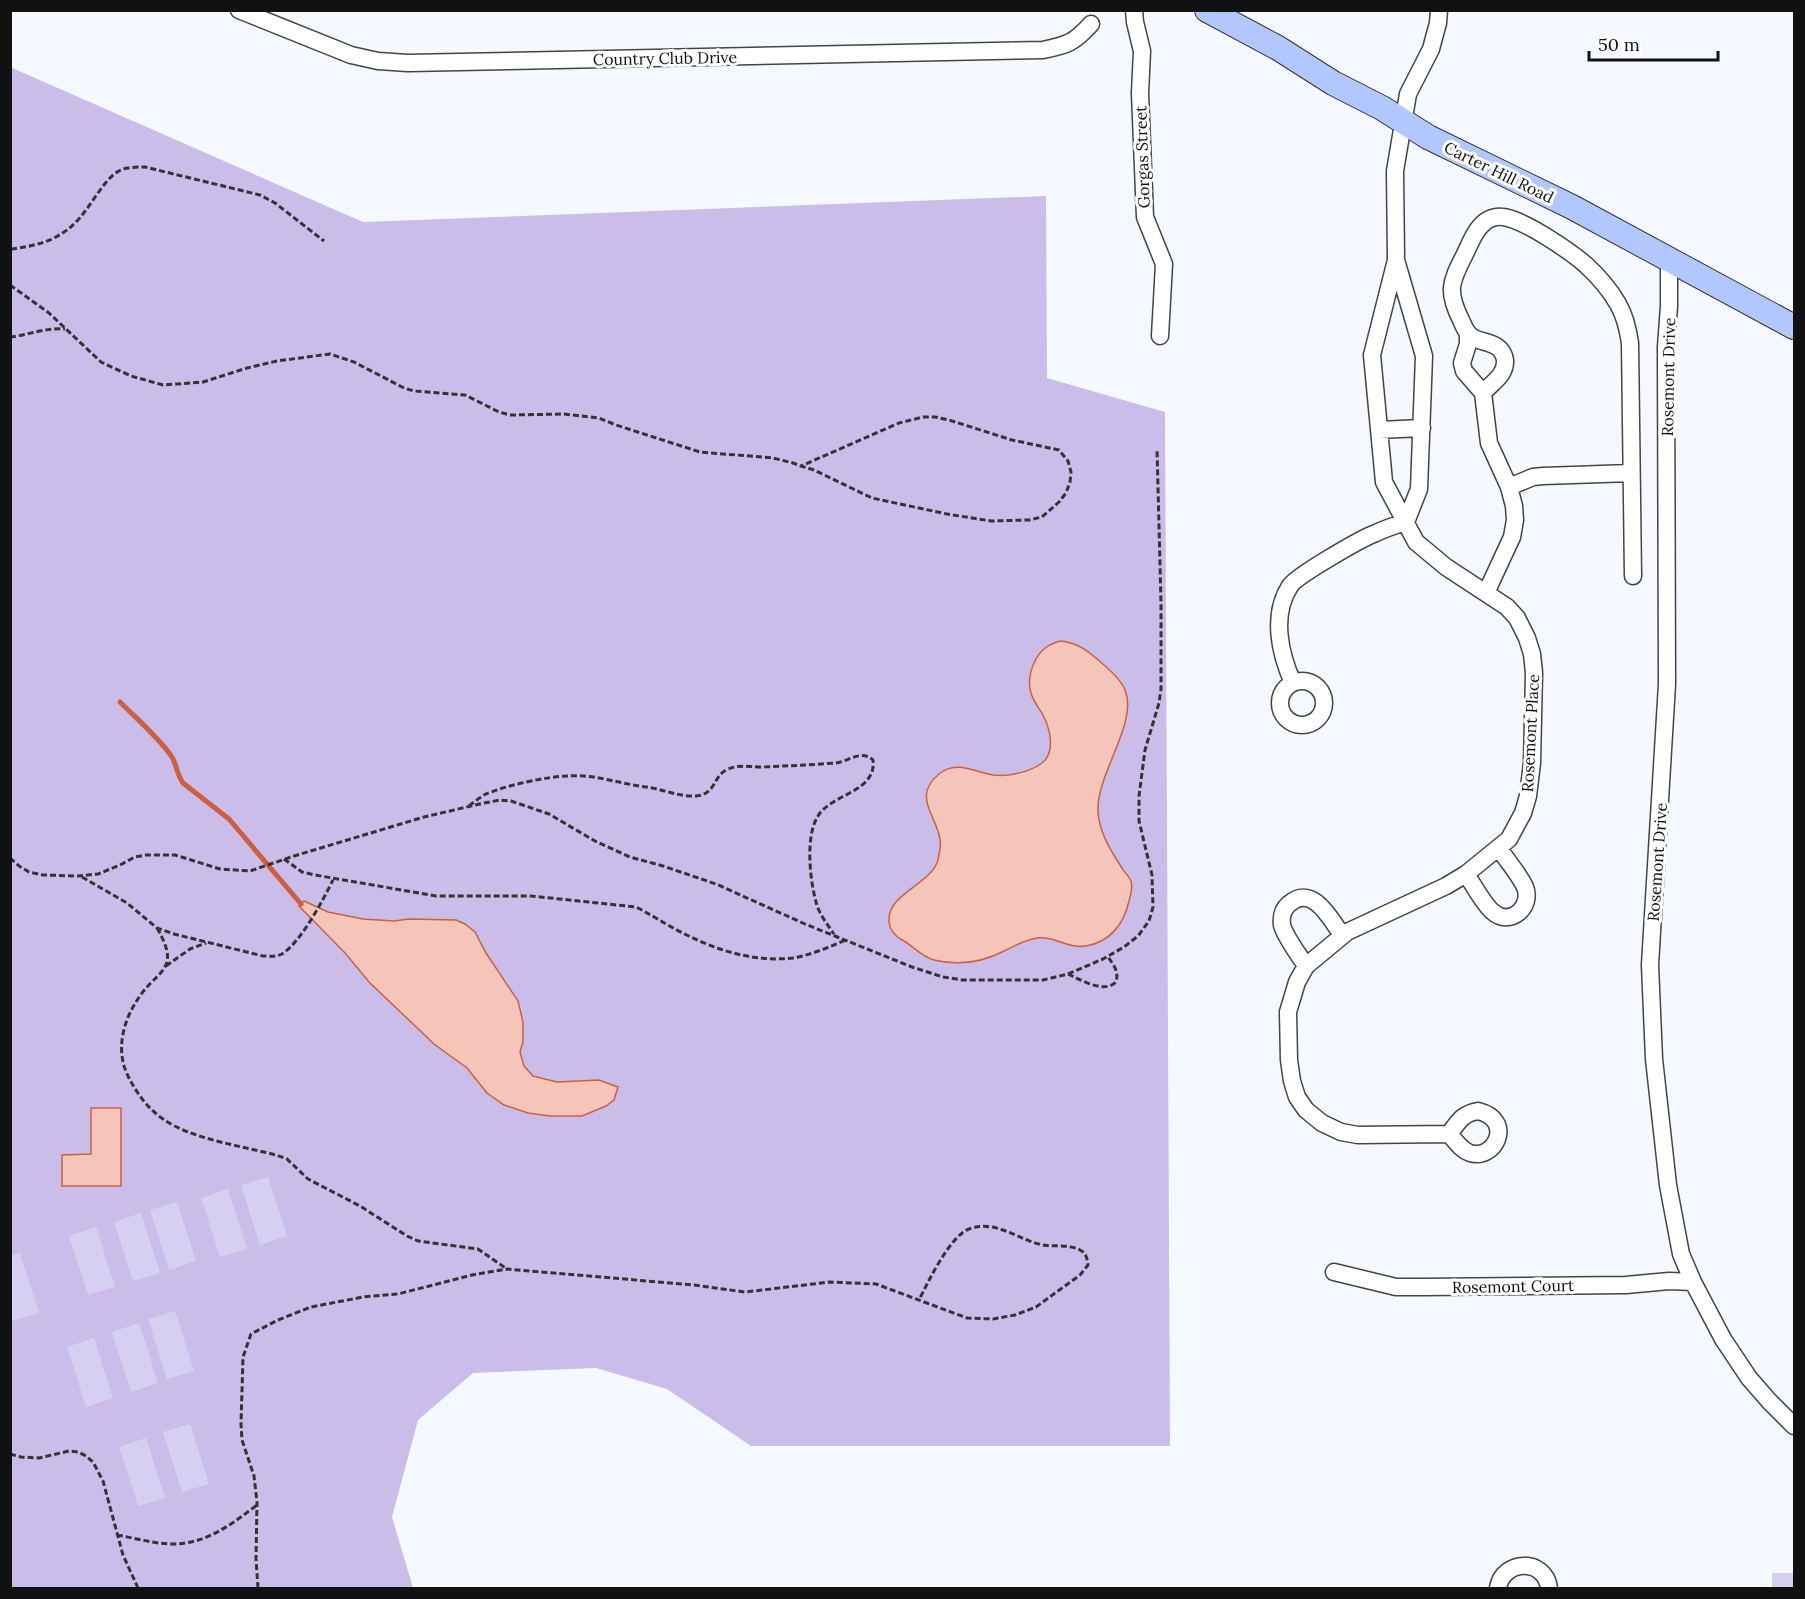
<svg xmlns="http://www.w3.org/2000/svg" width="1805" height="1599" viewBox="0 0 1805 1599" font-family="Lora,serif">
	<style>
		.green { fill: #cbbdea }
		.pitch { fill: #d5cff2 }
		.water { fill: #f6c5ba; stroke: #cd5f41; stroke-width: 1.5 }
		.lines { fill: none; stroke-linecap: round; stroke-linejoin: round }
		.stream { stroke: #cd5f41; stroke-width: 5 }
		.minor-casing { stroke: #444; stroke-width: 19 }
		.secondary-casing { stroke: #333; stroke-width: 26 }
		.path { stroke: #333; stroke-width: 3; stroke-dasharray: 6 3; stroke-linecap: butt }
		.minor { stroke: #fff; stroke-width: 16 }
		.secondary { stroke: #b1c7fe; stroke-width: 24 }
		.labels { text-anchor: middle; stroke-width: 6; stroke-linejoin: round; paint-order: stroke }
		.street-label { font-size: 16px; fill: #111; stroke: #fff }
	</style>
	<rect width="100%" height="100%" fill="#f5f9ff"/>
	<path class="green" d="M10,67l353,155 683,-26 1,182 118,34 5,1034h-419l-84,-57 -71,-21 -123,5 -55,47 -26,97 21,71h-402z"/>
	<path class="pitch" d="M268,1177l19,59 -27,9 -19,-60z
		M228,1189l19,60 -27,8 -19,-59z
		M177,1202l19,59 -27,9 -19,-60z
		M141,1213l19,60 -27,8 -19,-59z
		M96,1227l19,60 -27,8 -19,-59z
		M20,1253l19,60 -27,8 -1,-65z
		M175,1311l19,60 -27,8 -19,-60z
		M139,1323l19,60 -27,9 -19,-60z
		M94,1338l19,60 -27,9 -19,-60z
		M190,1424l19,60 -27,8 -19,-60z
		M146,1438l19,60 -27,8 -19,-59z
		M1772,1573h22v15h-22z"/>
	<path class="water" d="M1061,641c19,2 29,12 43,24 9,8 19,17 22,28 10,31 -27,79 -28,114 -1,21 12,43 24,61 2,4 7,8 9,13 2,6 0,13 -2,20 -5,23 -19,41 -43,45 -17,3 -31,-10 -49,-8 -13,2 -22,8 -33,13 -23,12 -45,15 -70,9 -12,-3 -20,-13 -30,-19 -8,-4 -14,-10 -15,-19 -2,-22 25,-33 38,-46 6,-5 11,-13 12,-21 1,-5 2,-11 1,-16 -4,-24 -28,-43 -1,-65 17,-14 36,-2 54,1 15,2 37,-3 49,-12 14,-11 8,-34 1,-48 -4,-7 -10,-14 -12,-22 -3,-10 -1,-21 3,-30 6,-13 14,-19 27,-22z
		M304,901l24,11 35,7 31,2 15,-2 47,1 9,4 10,8 11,21 32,48 5,21v20l-3,10 4,14 9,10 24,6 42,-2 19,7 -4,13 -8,6 -24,10h-32l-22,-3 -24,-8 -17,-12 -20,-25 -33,-24 -65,-62 -23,-28 -47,-48z
		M91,1108h30v78h-59v-31l29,-1z"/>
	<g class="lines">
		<path class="stream" d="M120,702c15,15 41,38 52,55 5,9 5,18 11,26l46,36 72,85"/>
		<defs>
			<path id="minor" d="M239,10l112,45 27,6 30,2 635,-13c24,-5 31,-7 48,-26
				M1134,10l1,12 7,29 -2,42 5,124 19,47 -4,72
				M1396,260l-24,95 12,127 32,60 30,25 61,40 10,11 10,20 5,16 2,19 -2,90 -4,33 -5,17 -14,26 -43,35 -20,12 -99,46 -41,34 -9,16 -9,30 1,48 3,21 5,16 9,13 16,13 19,9 17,3 91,-1
				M1669,261v45l-3,41 1,337 -17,281 4,94 14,126 13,69 12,28 30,57 26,39 20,23 25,25
				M1468,334v10l-6,19 2,8 19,22 6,50 20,44 5,19 1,14 -3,17 -26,56
				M1483,393c8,-10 23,-17 22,-33 -3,-18 -19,-16 -31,-22 -7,-3 -10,-11 -13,-18 -14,-28 -11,-37 3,-64 6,-12 11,-27 22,-35 4,-3 11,-5 17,-4 20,2 67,34 83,48 12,11 24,25 32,39 7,12 10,25 12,39l3,233
				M1379,430l43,-2
				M1509,487l24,-10 10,-1 88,-3
				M1280 703a22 22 0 1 1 44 0a22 22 0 1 1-44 0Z
				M1293,683c-13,-29 -22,-68 -3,-97 6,-10 72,-48 86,-53 10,-5 20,-8 30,-11l13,-33 5,-133 -28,-96 -1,-89 13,-77 23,-45 7,-26 1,-13
				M1466,874c7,10 18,31 27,38 17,15 40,-5 32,-25 -6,-13 -18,-26 -26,-39
				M1306,966c-7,-11 -21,-29 -24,-41 -1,-8 1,-16 7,-21 24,-21 42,16 53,31
				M1478,1111c37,9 17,50 -8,42 -9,-3 -15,-13 -21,-19 10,-13 13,-20 29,-23z
				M1334,1272l62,15h28l202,-2 43,-4 24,1
				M1498,1588c5,-29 47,-30 51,0"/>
			<path id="secondary" d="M1207,10l71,38 55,35 49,25 46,29 144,70 222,120"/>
		</defs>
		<use href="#minor" class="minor-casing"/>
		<use href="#secondary" class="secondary-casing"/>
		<path class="path" d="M10,243v27
			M11,249c24,-3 46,-8 64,-26 15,-14 30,-47 46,-53 7,-3 16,-3 24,-3l115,28 15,8 49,38
			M10,285l39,28 52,49 30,14 32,9 40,-3 44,-14 30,-7 53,-7 24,8 50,26 10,3 51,4 34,17 11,3 54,-1 35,4 17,7 84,27 73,6 20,5 8,3 13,4 58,28 75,16 44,7 38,-1 13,-3 17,-15 7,-9 4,-11 1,-10 -3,-11 -9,-11 -47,-10 -63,-20 -14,-3h-12l-24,6 -98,43
			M10,337c18,-2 38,-10 55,-8
			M469,806c5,-4 10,-8 15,-11 19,-9 64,-19 85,-19 25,-2 52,8 77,11 16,2 33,10 50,9 20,-2 17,-19 30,-26 12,-6 22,-3 35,-3 25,-1 49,-2 74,-4 13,-1 26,-14 38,-3 4,32 -42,34 -55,56 -13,20 -8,64 -2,86 3,12 11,22 18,32
			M10,858l9,8 10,6 14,3 35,1 20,-2 22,-9 15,-8 11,-2h29l45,14 30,2 44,-15 130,-39 60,-14 16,-3 11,1 38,13 46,27 35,16 33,9 53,18 89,40 107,43 31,10 20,3h80l25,-6 35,-15 21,-12 14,-11 11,-15 4,-14 -1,-32 -13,-54v-25l6,-46 14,-47 2,-14v-86l-4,-154
			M284,859l18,13 13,3 121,21h95l105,11c18,9 35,21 53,29 32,16 68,26 104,22 18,-3 36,-11 53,-18
			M82,877l45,26 30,25 17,6 89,22c7,0 13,1 19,-2 19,-12 41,-54 51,-74
			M157,928c26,45 -2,41 -21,74 -14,22 -20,50 -8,74 8,16 19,32 35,43 28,20 79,27 113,36l11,4 21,20 52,27 47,30 11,5 60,8 29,20
			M166,966l24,-17 16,-6
			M1068,974c13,6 36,20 48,8 3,-10 -2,-17 -8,-25
			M10,1454l11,3 18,1 30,-7 9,1 8,4 7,6 10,19 20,74 15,33
			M117,1535c18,3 37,9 56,9 33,0 59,-20 84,-39
			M258,1588l-2,-29 1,-57 -3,-26 -12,-36 -1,-16 2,-67 8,-23 27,-14 33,-13 52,-10 35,-3 74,-19 35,-6 187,16 51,7 85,-10 46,2 91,34 26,1 22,-4 21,-8 44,-32 8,-10c-1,-7 -2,-12 -8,-15 -11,-6 -25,-3 -37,-5 -25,-5 -47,-26 -74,-16 -19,7 -41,53 -50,71"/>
		<use href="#minor" class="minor"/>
		<use href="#secondary" class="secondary"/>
	</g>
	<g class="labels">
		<g class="street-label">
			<text transform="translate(665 58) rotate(-1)" y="6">Country Club Drive</text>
			<text transform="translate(1142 157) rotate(-92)" y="6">Gorgas Street</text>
			<text transform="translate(1499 172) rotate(26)" y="6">Carter Hill Road</text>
			<text transform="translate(1668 377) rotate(-89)" y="6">Rosemont Drive</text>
			<text transform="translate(1530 733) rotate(-87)" y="6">Rosemont Place</text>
			<text transform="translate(1657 862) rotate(-86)" y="6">Rosemont Drive</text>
			<text transform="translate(1513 1286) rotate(-1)" y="6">Rosemont Court</text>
		</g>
	</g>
	<rect width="1805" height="1599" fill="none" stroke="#111111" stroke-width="24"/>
	<path d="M1589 51v9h129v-9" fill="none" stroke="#111111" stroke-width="3"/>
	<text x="1598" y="51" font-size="18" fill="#111111" stroke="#ffffff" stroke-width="4.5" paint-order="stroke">50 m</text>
</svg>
